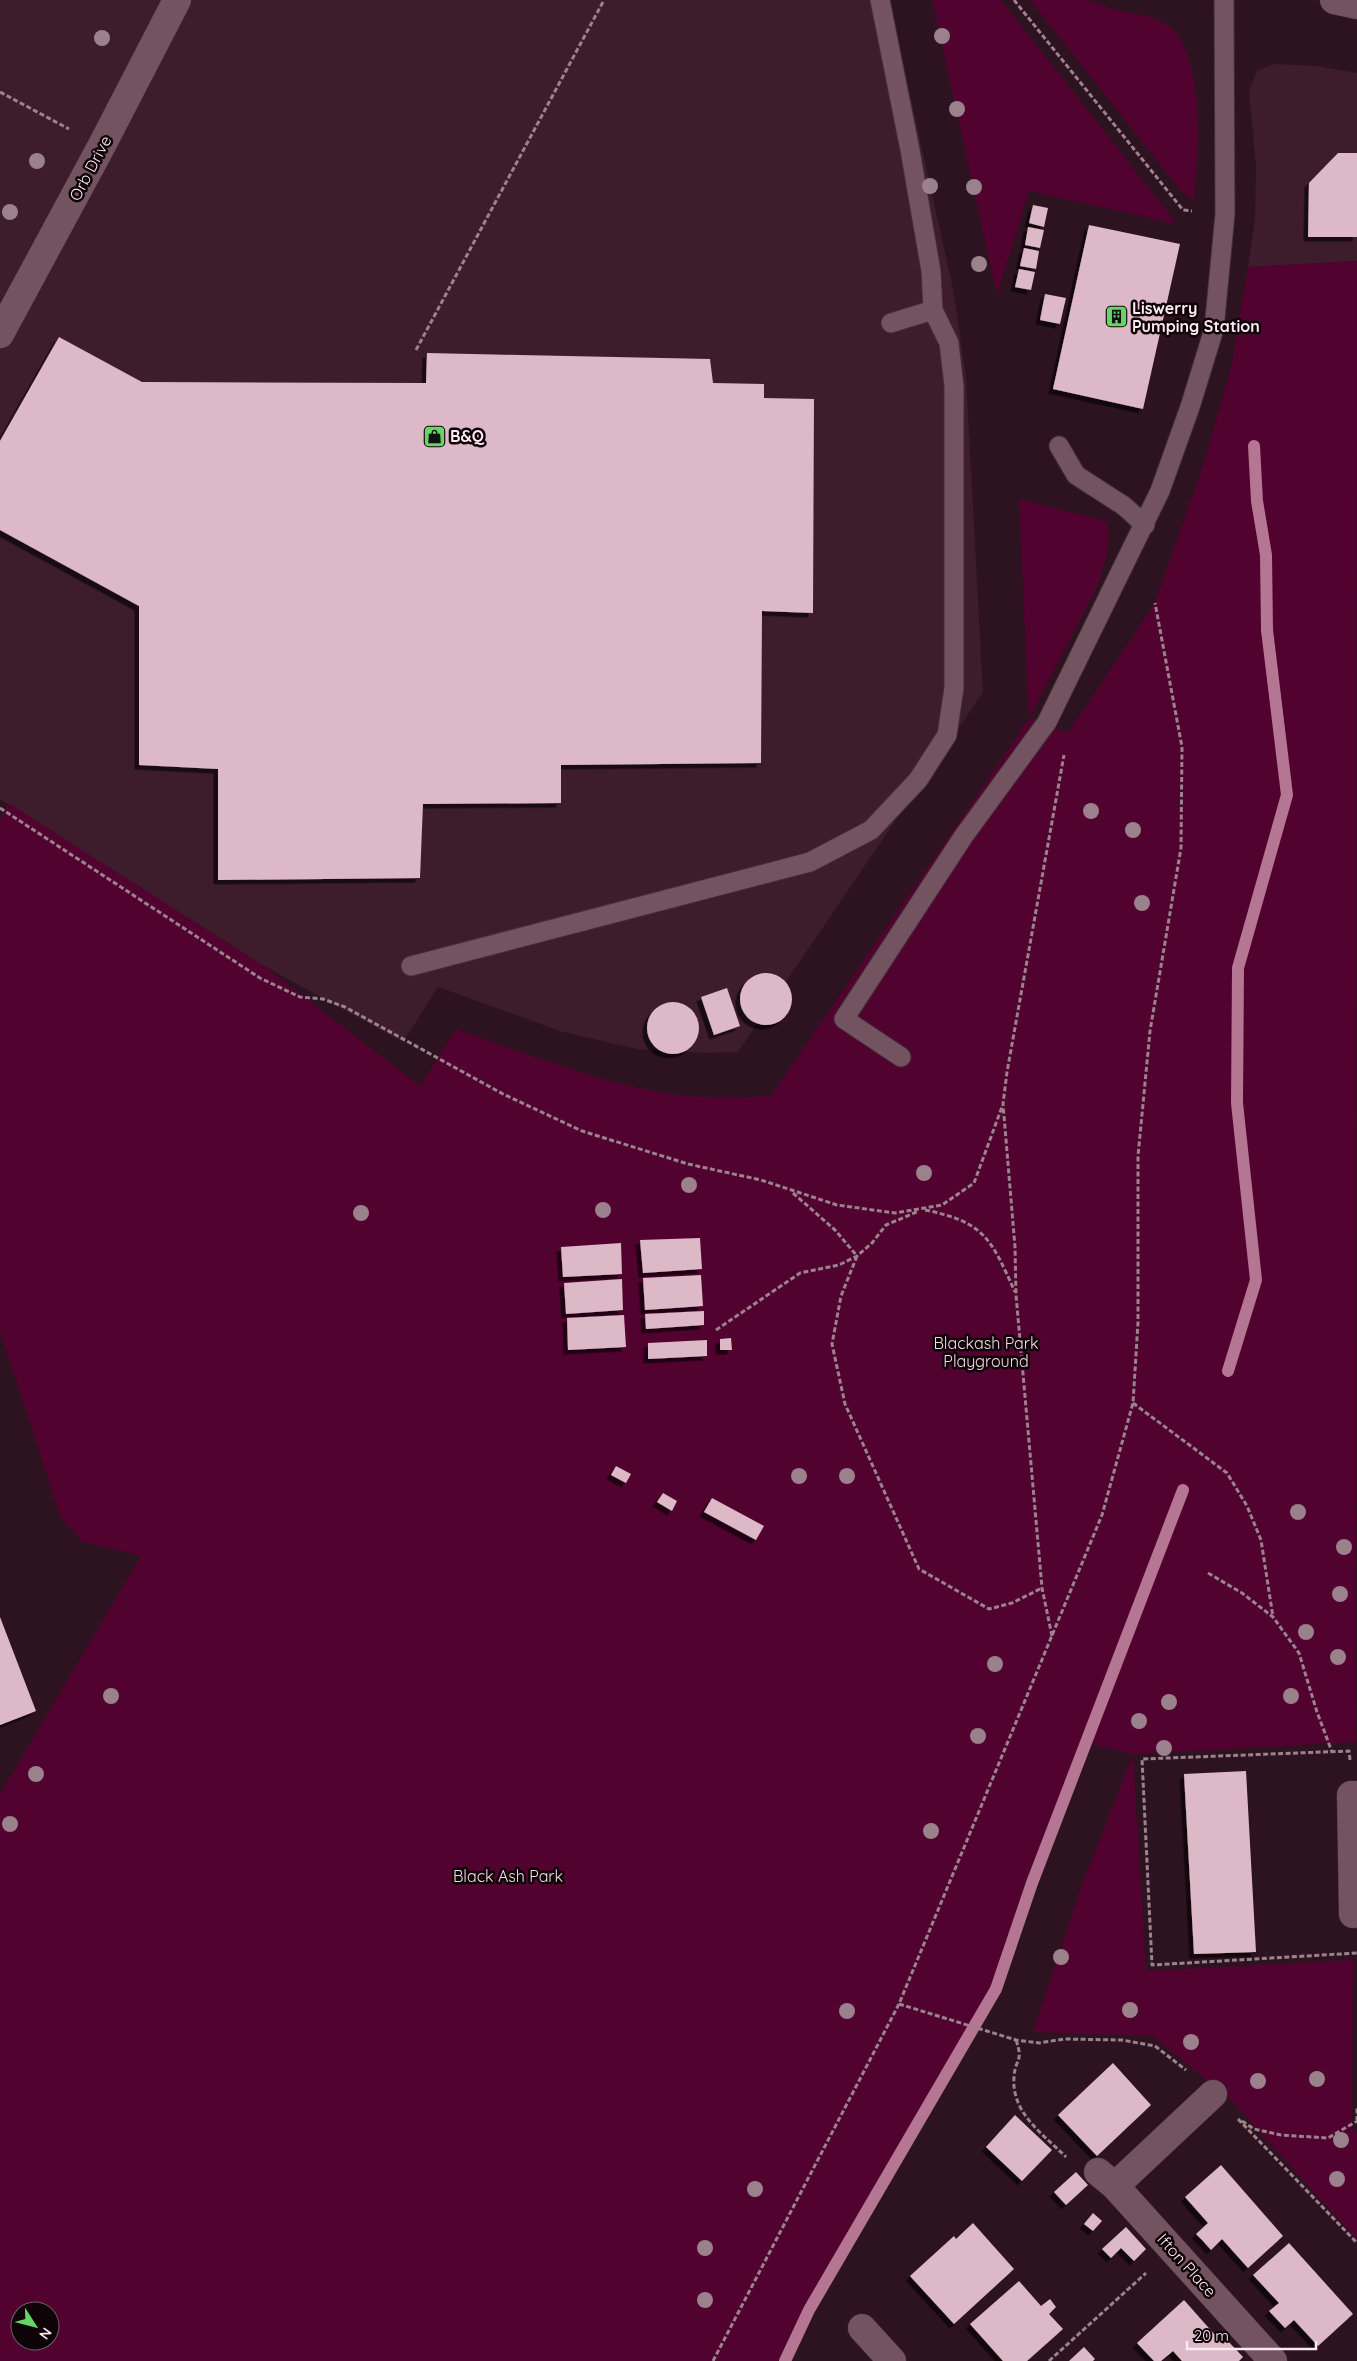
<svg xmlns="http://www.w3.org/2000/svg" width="1357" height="2361" viewBox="0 0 1357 2361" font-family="Quicksand,sans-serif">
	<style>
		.built { fill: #3d1c2b }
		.green { fill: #51022f; fill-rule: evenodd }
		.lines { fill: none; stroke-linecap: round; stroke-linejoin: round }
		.stream { stroke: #b47692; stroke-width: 12 }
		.building { fill: #ddb8c6; filter: url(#shadow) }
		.service-casing { stroke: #432f36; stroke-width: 21 }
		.minor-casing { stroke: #432f36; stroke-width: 29 }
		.tertiary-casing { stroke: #432f36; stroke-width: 29 }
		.path { stroke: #9a838d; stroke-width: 3; stroke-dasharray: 5 2.5; stroke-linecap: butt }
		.service { stroke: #72535f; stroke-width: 19 }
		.minor { stroke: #72535f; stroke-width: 28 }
		.tertiary { stroke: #72535f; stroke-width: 28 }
		.tree { fill: #9a818b }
		.labels { text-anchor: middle; stroke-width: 5; stroke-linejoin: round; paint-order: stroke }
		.street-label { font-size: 16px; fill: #fde9f0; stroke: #0e0408 }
		.poi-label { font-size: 16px; font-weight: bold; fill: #fde9f0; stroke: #0e0408; text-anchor: start }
		.park-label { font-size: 16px; fill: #f3dbe4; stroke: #0e0408 }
	</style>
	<defs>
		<filter id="shadow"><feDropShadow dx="-4.5" dy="4.5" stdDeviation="0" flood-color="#0009"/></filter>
	</defs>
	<rect width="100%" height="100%" fill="#2d131f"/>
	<path class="built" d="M0,0h889l64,289 13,88 17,315 -245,360 -32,1 -69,-4 -74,-17 -125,-45 -35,55 -139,-76 -264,-167z
		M1273,64l43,2 41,7v188l-109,6 7,-48 1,-53 -7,-75 8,-20z"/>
	<path class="green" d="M932,0h69l176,224 -148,-33 -32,104z
		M1030,0c18,0 39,0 57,0 10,2 19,7 29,10 18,4 43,5 57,20 33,34 25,126 21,170l-12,-8z
		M1357,261l-1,1481 -223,12 13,217 207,-11 -1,171h5v109l-124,-138 -80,-66 -120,-4 46,-139 54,-139 -47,-11 -54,140 -36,106 -187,321 -24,51h-785v-567l141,-238 -58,-14 -23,-26 -60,-185v-510l8,-18 256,163 156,120 36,-57c69,24 136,51 208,64 35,6 72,5 107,3l258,-377 -10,-220 87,22 3,15 -3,22 -7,25 -70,135 39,15 87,-130 48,-138 28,-97 17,-101zM20,2311h30v30h-30z"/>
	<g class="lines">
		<path class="stream" d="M1228,1371l28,-91 -19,-177 1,-135 49,-173 -20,-165 -1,-75 -9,-54 -3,-55
			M785,2361l24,-51 187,-321 36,-106 151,-393"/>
	</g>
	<path class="building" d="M1338,153h19v84h-49l1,-54z
		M1033,205l15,3 -4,19 -15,-4z
		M1089,225l91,19 -37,165 -90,-20z
		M1028,227l16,3 -4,18 -15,-3z
		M1024,248l15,3 -3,18 -16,-3z
		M1019,269l16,3 -4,18 -16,-3z
		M1045,294l21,4 -6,26 -20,-4z
		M59,337l83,45 284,1 1,-30 283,6 3,24 51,1v14l50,1 -1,214 -51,-2 -1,152 -200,2v38l-138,1 -3,74 -202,2v-111l-79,-4v-159l-139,-76v-89z
		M740 999a26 26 0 1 1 52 0a26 26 0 1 1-52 0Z
		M727,988l13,38 -26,9 -13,-38z
		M647 1028a26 26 0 1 1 52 0a26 26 0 1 1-52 0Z
		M700,1238l2,31 -59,4 -3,-33z
		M621,1243l1,31 -59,3 -2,-30z
		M701,1275l2,31 -58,4 -2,-32z
		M622,1279l1,31 -57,4 -2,-31z
		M704,1311v14l-58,4 -1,-15z
		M624,1315l2,32 -58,3 -1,-32z
		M731,1338l1,12h-12v-11z
		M707,1340v16l-59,3v-16z
		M616,1466l15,8 -5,9 -15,-8z
		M663,1493l14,8 -5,10 -15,-9z
		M712,1498l52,28 -8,14 -52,-28z
		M0,1617l36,94 -36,14z
		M1246,1771l10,181 -62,2 -10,-180z
		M1113,2063l38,42 -54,51 -39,-41z
		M1015,2115l37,35 -30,31 -36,-34z
		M1221,2165l62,71 -35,32 -26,-29 -11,11 -8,-9 -7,-7 12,-11 -23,-26z
		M1076,2172l12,13 -22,20 -12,-13z
		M1093,2213l9,8 -9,10 -9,-7z
		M973,2223l41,46 -60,55 -44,-48 44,-40 2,3z
		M1126,2227l20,22 -12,12 -13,-13 -10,10 -9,-9z
		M1289,2243l64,71 -35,32 -24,-26 -9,8 -16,-17 10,-8 -26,-28z
		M1019,2281l22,25 9,-7 6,8 -7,7 14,15 -36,32h-24l-33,-37z
		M1184,2300l39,44 4,-4 16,17 -4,4h-57l-9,-10 -12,10h-7l-17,-18z
		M1084,2347l11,12 -2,2h-24z"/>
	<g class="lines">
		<defs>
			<path id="service" d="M891,323l42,-13
				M1059,446l17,29 48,31 21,19
				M411,966l399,-104 61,-32 47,-50 29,-45 7,-47v-302l-5,-43 -16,-33 -2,-39 -21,-121 -30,-150
				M901,1057l-57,-38 119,-182 84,-115 113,-231 30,-84 24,-78 11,-115 -1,-214"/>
			<path id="minor" d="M0,334l101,-187 76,-147
				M1353,1914l-2,-119h6
				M1098,2172l17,14 158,175
				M1115,2186l98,-92
				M862,2328l30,33"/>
			<path id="tertiary" d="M1334,0l23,5"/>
		</defs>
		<use href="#service" class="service-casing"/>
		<use href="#minor" class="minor-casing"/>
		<use href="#tertiary" class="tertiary-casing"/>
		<path class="path" d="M1014,0l169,210 9,1
			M0,92l69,37
			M416,350l188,-350
			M0,808l260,170 40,19 23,2 22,8 158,87 79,37 106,33 73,16 76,25 58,8 47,-8 32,-22 28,-76
			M793,1193l42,37 22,26 -16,40 -9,48 13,60 74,165 70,40 23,-6 30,-15
			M925,1210c60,12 66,29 90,82
			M716,1330l84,-57 39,-8 18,-9 15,-13 14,-18 33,-14
			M1133,1403l94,70 20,33 14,34 12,77
			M1208,1573l34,20 31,24 26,36 18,59 15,40
			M1052,1636l-10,-48 -26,-293 -1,-48 -12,-143 4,-32 57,-317
			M1350,1760l-1,-9 -207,8 10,206 205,-12
			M899,2004l117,36 23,3 25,-4 58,1 33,6 31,24
			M1016,2040c8,23 -1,18 -2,37 -3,36 29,57 52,80
			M1238,2119l119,124
			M1242,2121l12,8 27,6 47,3 29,-17
			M1357,2121v-13
			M713,2361l186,-357 203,-489 31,-112 5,-81v-166l12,-125 31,-183 1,-101 -27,-144
			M1049,2361l97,-88"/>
		<use href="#service" class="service"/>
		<use href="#minor" class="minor"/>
		<use href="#tertiary" class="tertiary"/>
	</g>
	<g class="tree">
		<circle cx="942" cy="36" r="8"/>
		<circle cx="102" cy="38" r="8"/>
		<circle cx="957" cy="109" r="8"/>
		<circle cx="37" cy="161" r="8"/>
		<circle cx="930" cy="186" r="8"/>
		<circle cx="974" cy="187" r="8"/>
		<circle cx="10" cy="212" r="8"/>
		<circle cx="979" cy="264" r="8"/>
		<circle cx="1091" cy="811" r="8"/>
		<circle cx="1133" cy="830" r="8"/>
		<circle cx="1142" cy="903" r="8"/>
		<circle cx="924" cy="1173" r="8"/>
		<circle cx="689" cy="1185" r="8"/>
		<circle cx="603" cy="1210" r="8"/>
		<circle cx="361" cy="1213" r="8"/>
		<circle cx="799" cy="1476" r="8"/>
		<circle cx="847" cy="1476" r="8"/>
		<circle cx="1298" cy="1512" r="8"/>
		<circle cx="1344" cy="1547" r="8"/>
		<circle cx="1340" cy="1594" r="8"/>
		<circle cx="1306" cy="1632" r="8"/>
		<circle cx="1338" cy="1657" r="8"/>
		<circle cx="995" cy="1664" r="8"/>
		<circle cx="111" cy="1696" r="8"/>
		<circle cx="1291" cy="1696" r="8"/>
		<circle cx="1169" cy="1702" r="8"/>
		<circle cx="1139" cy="1721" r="8"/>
		<circle cx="978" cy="1736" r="8"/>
		<circle cx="1164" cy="1748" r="8"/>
		<circle cx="36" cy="1774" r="8"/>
		<circle cx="10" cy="1824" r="8"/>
		<circle cx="931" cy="1831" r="8"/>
		<circle cx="1061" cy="1957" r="8"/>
		<circle cx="1130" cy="2010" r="8"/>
		<circle cx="847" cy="2011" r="8"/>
		<circle cx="1191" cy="2042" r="8"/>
		<circle cx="1317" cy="2079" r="8"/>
		<circle cx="1258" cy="2081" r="8"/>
		<circle cx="1341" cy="2140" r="8"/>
		<circle cx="1337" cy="2179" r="8"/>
		<circle cx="755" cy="2189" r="8"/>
		<circle cx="705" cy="2248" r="8"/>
		<circle cx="705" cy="2300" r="8"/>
	</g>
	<defs>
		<symbol id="building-square" viewBox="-11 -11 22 22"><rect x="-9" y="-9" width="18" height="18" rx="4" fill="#68d465" stroke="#0e0408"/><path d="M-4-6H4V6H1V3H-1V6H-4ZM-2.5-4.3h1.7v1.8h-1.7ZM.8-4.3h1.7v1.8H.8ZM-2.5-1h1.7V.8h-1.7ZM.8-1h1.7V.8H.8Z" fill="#111"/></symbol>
		<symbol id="shop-square" viewBox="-11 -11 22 22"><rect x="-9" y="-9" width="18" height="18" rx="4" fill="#68d465" stroke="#0e0408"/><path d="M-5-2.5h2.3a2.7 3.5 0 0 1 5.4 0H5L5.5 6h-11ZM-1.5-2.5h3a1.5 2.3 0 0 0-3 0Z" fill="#111"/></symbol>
	</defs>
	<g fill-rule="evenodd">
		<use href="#building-square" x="1104" y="304" width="25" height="25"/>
		<use href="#shop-square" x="422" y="424" width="25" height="25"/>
	</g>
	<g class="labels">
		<g class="street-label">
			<text transform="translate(90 168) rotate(-62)" y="6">Orb Drive</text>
			<text transform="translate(1187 2265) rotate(48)" y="6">Ifton Place</text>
		</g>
		<g class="poi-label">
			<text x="1132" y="314">Liswerry<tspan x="1132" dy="18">Pumping Station</tspan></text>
			<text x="450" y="442">B&amp;Q</text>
		</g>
		<g class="park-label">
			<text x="986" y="1349">Blackash Park<tspan x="986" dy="18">Playground</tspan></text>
			<text x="508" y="1882">Black Ash Park</text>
		</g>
	</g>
	<g transform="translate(35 2326) rotate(126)"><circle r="24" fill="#0e0408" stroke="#6e6065"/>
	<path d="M0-4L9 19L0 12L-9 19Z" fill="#68d465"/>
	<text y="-8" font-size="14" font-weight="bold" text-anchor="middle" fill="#fde9f0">N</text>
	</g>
	<path d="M1187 2341v8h129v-8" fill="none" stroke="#fde9f0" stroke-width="2.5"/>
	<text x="1194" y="2341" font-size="15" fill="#fde9f0" stroke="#0e0408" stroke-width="4" paint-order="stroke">20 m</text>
</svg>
